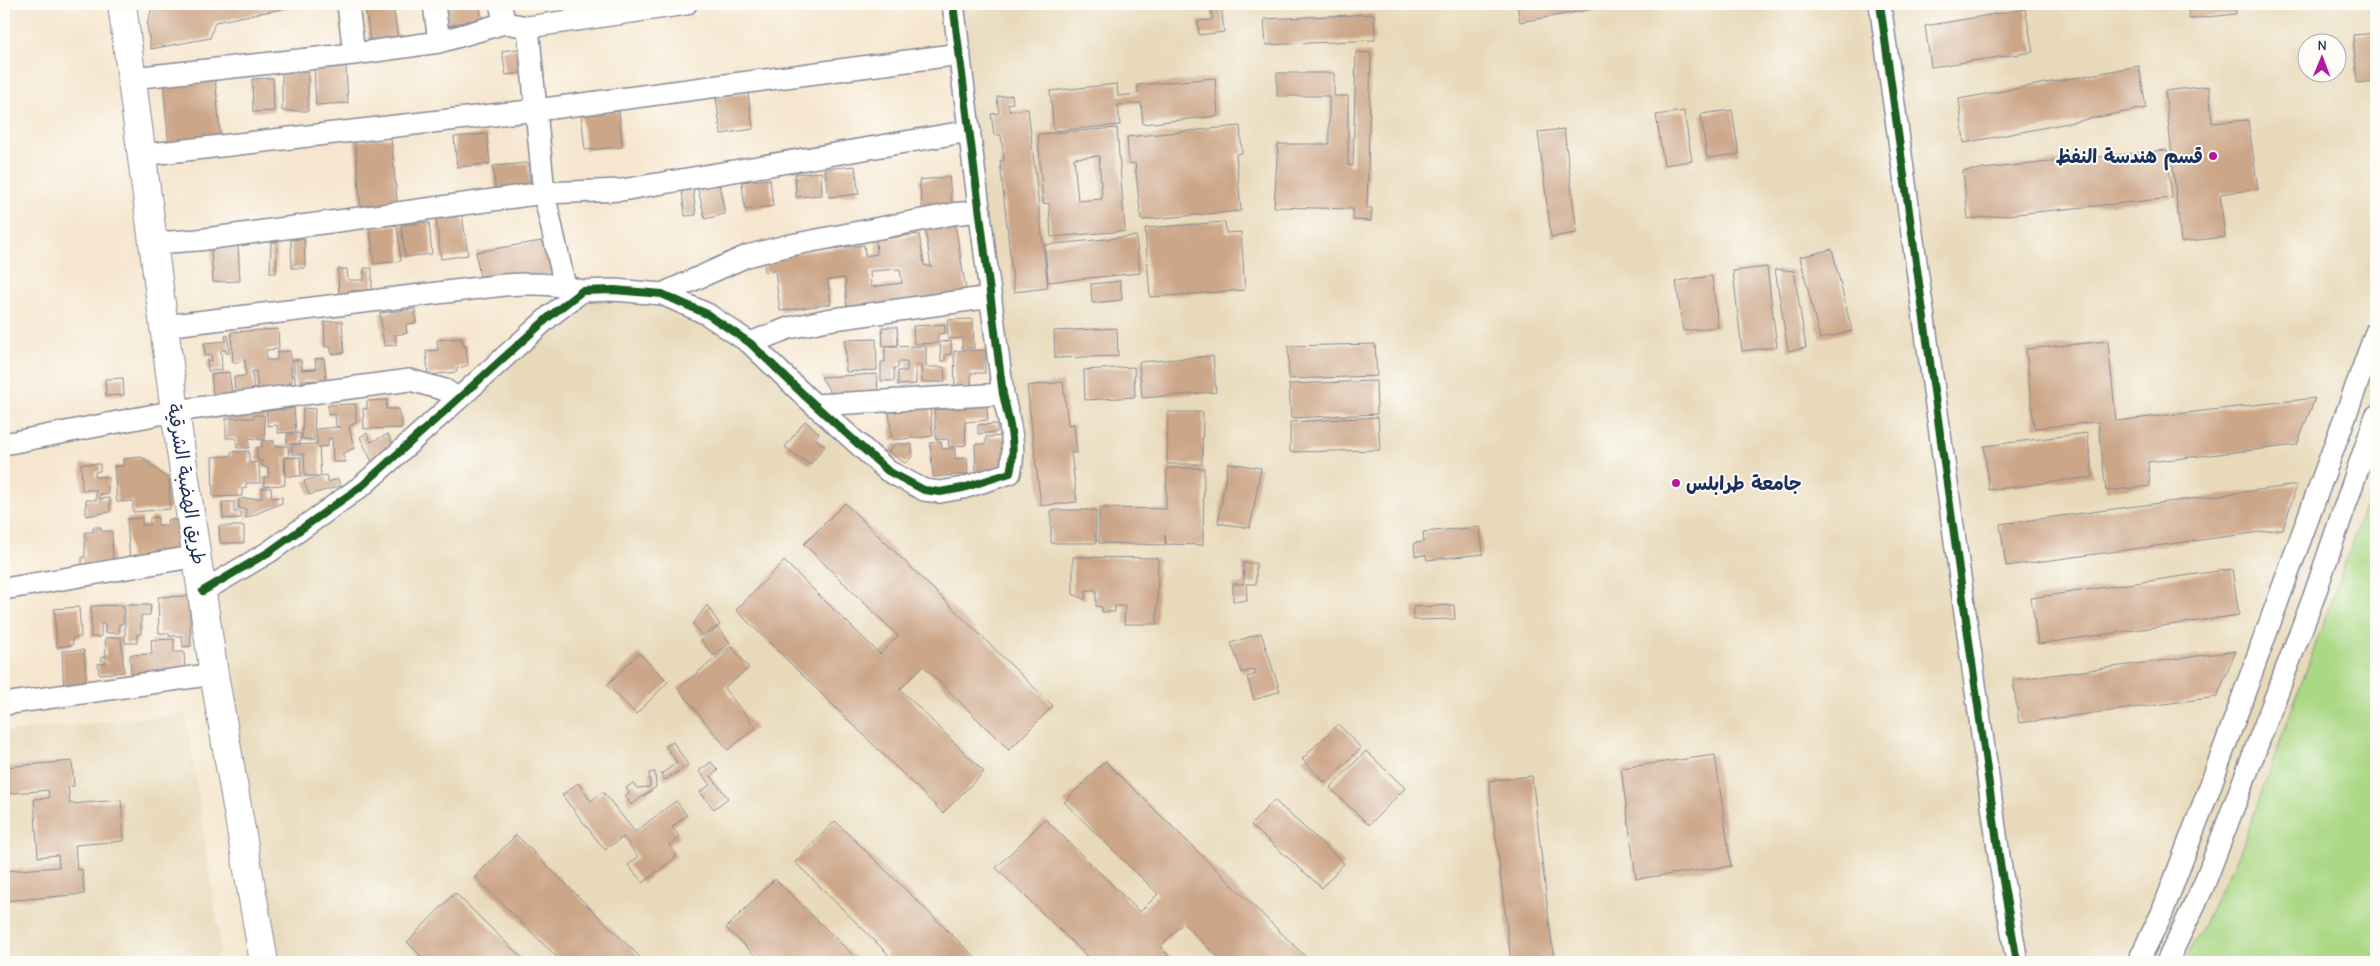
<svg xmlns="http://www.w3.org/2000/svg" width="2380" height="966" viewBox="0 0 2380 966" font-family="'Comic Neue','Playpen Sans Arabic',sans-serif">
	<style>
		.built { fill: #e8d9ba; fill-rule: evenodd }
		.green { fill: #aad885; stroke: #628472 }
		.building { fill: #cca688; fill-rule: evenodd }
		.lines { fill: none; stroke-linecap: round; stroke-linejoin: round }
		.street-casing { stroke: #888a96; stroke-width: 24 }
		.primary-casing { stroke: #888a96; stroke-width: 30 }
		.street { stroke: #fff; stroke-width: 21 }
		.primary { stroke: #fff; stroke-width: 28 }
		.cycleway-casing { stroke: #fdfcf7; stroke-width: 11 }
		.cycleway { stroke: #1b5e20; stroke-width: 8 }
		.poi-dot { fill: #b5179e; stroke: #fdfcf7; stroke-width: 2 }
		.labels { text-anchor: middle; stroke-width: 4; stroke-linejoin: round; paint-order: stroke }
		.poi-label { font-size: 19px; font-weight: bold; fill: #1b2f5e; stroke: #fdfcf7; text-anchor: end }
		.street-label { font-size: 19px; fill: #1b2f5e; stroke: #fdfcf7 }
	</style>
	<rect width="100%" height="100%" fill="#fdfcf7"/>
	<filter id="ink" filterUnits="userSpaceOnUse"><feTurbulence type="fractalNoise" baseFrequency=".02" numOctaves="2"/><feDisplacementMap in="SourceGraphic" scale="10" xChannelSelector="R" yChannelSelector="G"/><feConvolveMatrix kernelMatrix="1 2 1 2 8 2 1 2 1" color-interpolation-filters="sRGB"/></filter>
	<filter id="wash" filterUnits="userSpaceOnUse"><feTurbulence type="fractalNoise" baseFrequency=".0096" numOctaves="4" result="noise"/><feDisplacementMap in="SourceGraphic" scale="20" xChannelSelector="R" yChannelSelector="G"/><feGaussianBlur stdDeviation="1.12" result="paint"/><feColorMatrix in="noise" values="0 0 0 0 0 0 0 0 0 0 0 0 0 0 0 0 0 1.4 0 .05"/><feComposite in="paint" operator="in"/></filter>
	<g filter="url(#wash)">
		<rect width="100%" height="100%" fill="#f6e6cf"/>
		<path class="built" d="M953,4h1423v958h-2112l-61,-371 66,-39 281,-236 64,-26 93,24 217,176 86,-17zM2308,42h30v30h-30z
			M186,714l35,236 -11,12h-206v-230z"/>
		<path class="green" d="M2376,478v484h-192l56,-110z"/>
		<g id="blocks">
			<path class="building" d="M153,4h149v1l-87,17 -5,16 -59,11 -4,-24z
				M365,4h28l6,43 -28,4z
				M439,4h40l3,14 -38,9z
				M1211,4h10l3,28 -25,3 -1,-14 14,-1z
				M1517,4h99v1l-96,17z
				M2187,4h48l1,10 -47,5z
				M2025,9l8,43 -102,15 -6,-41z
				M1374,14l1,26 -109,5 -2,-26z
				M2376,33v48l-19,2 -4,-48z
				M524,48l3,24 -21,3 -4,-24z
				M1356,52l15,1 -4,155h5l-1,13 -18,-1v-11l-79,-2 4,-63h51v-48h-52v-23h57v23h14v69l5,1z
				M346,66l2,37 -32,2 -2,-36z
				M2139,66l7,42 -182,35 -5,-44z
				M282,72h26v39h-26z
				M215,76l6,69 -52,4 -6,-69z
				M273,78l1,33 -21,1 -1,-33z
				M1215,78l3,38 -75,8 -2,-21 -23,2 2,20 -66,6 -4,-40 67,-7 1,12 20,-2 -1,-9z
				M2209,86l3,37 36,-3 10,69 -38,5 5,43 -44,5 -16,-151z
				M748,93l5,36 -32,5 -5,-36z
				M1012,95l1,8 -5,1 1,7 19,-2 20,179 -34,4 -14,-131 4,-1 -3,-25h-7l-3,-21 8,-1 -2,-16z
				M1732,110l7,44 -32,4 -6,-44z
				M619,111l3,36 -37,3 -4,-36z
				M1684,111l8,50 -28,4 -8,-50z
				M1240,126l2,27 -6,1 5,57 -100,9 -6,-57 -6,1 -2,-27z
				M1117,128l8,103 -74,6 -2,-34 -6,1 -5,-70zM1099,156l3,43 -24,2 -4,-43z
				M1564,129l13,104 -26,4 -13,-105z
				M487,134l3,30 -33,3 -3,-30z
				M391,138l7,72 -37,3 -6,-72z
				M2167,150l5,48 -204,21 -5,-48z
				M528,163l3,31 -35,3 -3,-31z
				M855,166l4,28 -30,3 -4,-28z
				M821,172l1,23 -26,2 -1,-23z
				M949,177l4,34 -30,3 -4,-34z
				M770,179l3,27 -28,4 -3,-28z
				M719,184l6,30 -20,5 -7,-30z
				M693,189l3,26 -11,1 -3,-26z
				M462,215l6,40 -27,4 -5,-40z
				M429,222l3,32 -27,3 -4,-32z
				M1225,222l1,11 15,-1 4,58 -95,7 -5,-69z
				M955,224l12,72 -120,14 -2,-32 -17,2 3,24 -51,7 -5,-40 -10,1 -2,-15 101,-12 1,11 12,-2 -1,-14 43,-6 5,31 7,2 -6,-38zM900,269l2,14 -31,4 -1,-16z
				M397,225l4,36 -27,3 -4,-36z
				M1136,236l4,37 -92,9 -3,-37z
				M304,239l1,29h-13l-1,-28z
				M547,240l6,33 -72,12 -5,-33z
				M271,242h6l-1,31h-6z
				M238,246l2,35 -27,1 -2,-34z
				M1832,249l20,82 -32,8 -20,-82z
				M1767,267l10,80 -35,4 -9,-80z
				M364,268h8v22l-24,1v8h-9l-1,-30h9l1,11h16z
				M1775,269l19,2 12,77 -18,3z
				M1712,276l6,51 -35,4 -7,-50z
				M1120,281l2,19 -30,3 -1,-19z
				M415,309l1,14 -10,1 1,9 -12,2 1,10 -12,1 -4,-33z
				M973,319l1,29 -12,1v-11l-14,1 -1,-19z
				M342,321l2,32 -13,1v-7h-6l-1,-25z
				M945,324v9l-7,1v9l-24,1 -1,-18z
				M882,327h15l1,18 -15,1z
				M1117,328l1,28 -63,2 -1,-27z
				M278,329l1,20 -13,1v10h11v-8l13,-1 2,31 -3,1v11l-31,2 -2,-25h-4l2,23 -19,2 -1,-19 12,-1 -1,-16 -12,3 -2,-31z
				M228,335l1,18h-3v-3h-5l1,20 -14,1 -1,-11 5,1 -1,-6 -6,1 -1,-13 22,-2 -1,-5z
				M462,338l1,8h3l2,19 -12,4 1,3 -29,3 -2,-24 12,-1 -1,-10z
				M876,339l1,31 -31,2 -1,-32z
				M951,341v13l-6,1v6h-4l-1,-19z
				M2108,341l8,80 199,-23 -18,47 -149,17 2,24 -44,5 -8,-69 -64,6 -8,-79z
				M1375,344l2,32 -88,3 -1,-33z
				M926,346v21h18l1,15h-23l-1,-17 -5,1v18l-18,1v-14h9v-9h-9v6h-4v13h-13v-19h4v-15z
				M985,350v23h-14v15h-16l-1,-37z
				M1213,356l3,36 -74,6 -3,-36z
				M324,358l3,31 -13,-4 1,-5 -13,1 1,9 -7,1 -3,-31h8l1,10 14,-1 -1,-10z
				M1134,367l1,30 -50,3 -1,-30z
				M229,372l4,28 -19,3 -3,-28z
				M877,374l1,18 -46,3 -11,-18z
				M123,378l1,17 -18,1 -1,-17z
				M1376,381l1,33 -86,4 -2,-34z
				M1063,382l5,43 6,-1 3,29 -6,-1 6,50 -36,4 -14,-120z
				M986,399l2,21 -23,2 1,23 -17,2 -1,-8 -12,1 -2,-37z
				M387,400l-1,9h13v7l3,1v11l-38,1 -1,-21 4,1v-8z
				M356,404v18l-7,5 5,21 -12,6 4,8h-13l-1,-24 -4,1v7l-9,1 2,29h-16l-1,-22h-12v-9l25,-1 -1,-15 24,-2 -4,-1 -1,-12 -7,1v-10z
				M930,407l3,29 -41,4 -3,-29z
				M294,408l2,24 -18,1 -1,-8 -9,1 -2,-15z
				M303,408l12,1 -1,31 -12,-1z
				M1168,412h35l-1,52h-35z
				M254,415h10l1,25 -16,-2v10h-12l-1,-10h-10v-20h28z
				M1378,417l2,33 -90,2v-30z
				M805,421l14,12 -4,5 10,8 -15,19 -25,-18z
				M997,424v8l-19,2v-9z
				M300,433v10l-13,1v-10z
				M367,433l4,9 17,-8 8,17 -24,11 -12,-25z
				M2087,433l6,44 -104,13 -5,-44z
				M1006,436l1,36 -31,1 -1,-29h11v-7z
				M262,441h12v5h14l1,11h-5l1,28 -21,1v-9h5l-1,-10h-6v-6l-5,-1v-13h5z
				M941,442l1,7 13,-1v11l12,-1 1,16 -35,3 -3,-34z
				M895,444h17v13l-7,6 -17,-11z
				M249,451v12l10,-1 1,21h-14v5l-4,1v7l-29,1 -1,-40 19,-1v-4z
				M142,457l27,23 1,29 -37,3v-11l-16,1 -3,-36h9v-7z
				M300,457l1,19h-15l-1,-18z
				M1228,463l33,5 -11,60 -32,-5z
				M81,464h19v7l-5,1v5h13v17h-8v5l10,-1v14l-24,4v-16h10v-10h-14z
				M1167,468h37l-1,77 -37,-1 -1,-9v10l-66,-2v-35l67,1z
				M326,475l2,7 10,-3 2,7 -31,9 -5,-14z
				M2297,485l-14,44 -277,37 -6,-42z
				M262,488h9l1,10 10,-1v6l-36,15v-9h-7v-10l23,-1z
				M222,502h12v10h7v6l-18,1z
				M845,503l208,203 -44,44 -86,-84 -23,23 84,83 -41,41 -207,-203 48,-49 96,93 18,-18 -94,-92z
				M1051,510h45v33h-45z
				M158,517v8h10l-1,-5 12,-1 2,34 -51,10 -3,-44 15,-1v7h8v-7z
				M219,526h25v17h-24z
				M93,527h8v4h11l1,32h-23v7h-8v-13h3v-25h8z
				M1480,527l3,27 -56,6 -1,-5 -11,1 -1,-13 10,-1 -1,-10z
				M1073,557l85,1 -1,66h-33l1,-18h-10v6h-13v-5l-6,-1v-16h-10l-1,10 -12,-6z
				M1243,563h13v21h-10l1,17h-14v-17h11z
				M2232,569l7,46 -201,29 -7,-46z
				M189,596l2,50 -8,1 -1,-11h-13v-3h-10l-1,-36z
				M123,605v19h-4v9h-14v-9h-4v13h-10v-31z
				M125,605h26l-1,10h-9v19h-4v9h-12z
				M707,605l13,20 -18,11 -9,-12z
				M1454,605l1,14 -42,1v-13z
				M79,607l2,30 -9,1 1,7 -16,2 -3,-38z
				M718,628l12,15 -16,13 -13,-16z
				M1261,633l19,58 -26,9 -7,-23 9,-3 -2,-5 -12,4 -11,-30z
				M121,637l3,35 -25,2 -1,-10 8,-1 1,-2h-5l-1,-4 5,-1 -1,-18z
				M174,639v13h10l1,21 -54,2 -1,-20 22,-1 -1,-14z
				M731,646l18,22 -25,20 32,40 -28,22 -50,-62z
				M84,650l3,39 -23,4 -2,-42z
				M2236,651l-19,46 -198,26 -6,-43z
				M639,653l29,29 -32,32 -29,-29z
				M1338,724l23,24 -36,35 -23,-24z
				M673,742l15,23 -23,15 -4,-6 16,-11 -11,-17z
				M1366,751l39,37 -36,37 -39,-37z
				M1715,755l16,111 -95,13 -15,-111z
				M72,761l2,25h-6l2,18 51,-4 3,41 -49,4 2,25 5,-1 2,25 -80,7v-30l55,-4 -1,-12 -20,2 -4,-58 15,-1 -1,-8 -44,4v-27z
				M1105,761l206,201h-88l-40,-39 -23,24 15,15h-82l-97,-94 49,-49 95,93 18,-18 -94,-92z
				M711,762l7,8 -7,6 17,22 -14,11 -14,-17 10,-7 -11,-14z
				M655,772l1,15 -25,18 -6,-9 4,-3 -3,-5 7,-5 4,5 13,-1 -1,-14z
				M1532,776l22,186h-43l-22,-181z
				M578,783l13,18 12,-9 32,40 41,-31 11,14 -15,12 8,10 -11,8 8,11 -34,27 -15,-18 10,-8 -15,-20 -18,13 -43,-55z
				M1274,800l70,63 -22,25 -71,-63z
				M835,821l145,141h-100l8,-8 -93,-92z
				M516,835l129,127h-83l-87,-85z
				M775,879l85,83h-98l-36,-34z
				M455,893l71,69h-99l-20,-20z"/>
		</g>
	</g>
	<g filter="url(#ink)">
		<use href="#blocks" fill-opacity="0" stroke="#888a96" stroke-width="1"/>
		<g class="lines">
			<defs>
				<path id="street" d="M348,4l6,50
					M434,4l5,38
					M500,4l5,19
					M1880,4l120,859 17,99
					M528,27l16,166 21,93
					M132,78l222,-24 85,-12 66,-19 23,4 158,-23
					M142,155l395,-45 423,-56
					M155,243l43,-3 346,-47 78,-3 348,-59
					M662,294l85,-38 39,-10 167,-32 27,-3
					M164,326l340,-41c27,-2 52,-2 78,6
					M750,343l39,-15 38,-8 164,-23
					M815,405l188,-11
					M4,444l171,-33 235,-31 35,10 13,9
					M4,589l194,-33
					M203,591l66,-39 94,-67 187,-169 32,-25 32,-1 48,4 45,20 43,29 56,54 82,74 36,19 16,2 23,-4 47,-15c7,-27 -1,-52 -7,-79l-50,-390
					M4,704l210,-30
					M2138,962l24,-49 49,-129 165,-452
					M2167,962l36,-75 110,-288 63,-183"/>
				<path id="primary" d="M122,4l53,407 39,263 50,288"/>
			</defs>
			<use href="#street" class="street-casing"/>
			<use href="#primary" class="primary-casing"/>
			<use href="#street" class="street"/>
			<use href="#primary" class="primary"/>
			<defs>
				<path id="cycleway" d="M1880,4l120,859 17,99
					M203,591l66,-39 94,-67 187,-169 32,-25 32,-1 48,4 45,20 43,29 56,54 82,74 36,19 16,2 23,-4 47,-15c7,-27 -1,-52 -7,-79l-50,-390"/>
			</defs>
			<use href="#cycleway" class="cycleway-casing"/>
			<use href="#cycleway" class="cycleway"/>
		</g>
	</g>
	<g class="poi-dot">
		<circle cx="2213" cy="156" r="5"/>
		<circle cx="1676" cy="483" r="5"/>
	</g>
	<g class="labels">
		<g class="poi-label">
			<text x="2203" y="163">قسم هندسة النفظ</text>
			<text x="1686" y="490" text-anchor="start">جامعة طرابلس</text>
		</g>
		<g class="street-label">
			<text transform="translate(187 484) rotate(81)" y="7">طريق الهضبة الشرقية</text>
		</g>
	</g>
	<rect width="2380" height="966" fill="none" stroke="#fdfcf7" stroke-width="20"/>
	<g transform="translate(2322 58) rotate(1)"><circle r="24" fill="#fdfcf7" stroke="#a3aaba"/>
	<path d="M0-4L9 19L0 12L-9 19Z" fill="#b5179e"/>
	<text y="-8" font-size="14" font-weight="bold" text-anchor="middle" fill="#1b2f5e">N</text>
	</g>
</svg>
